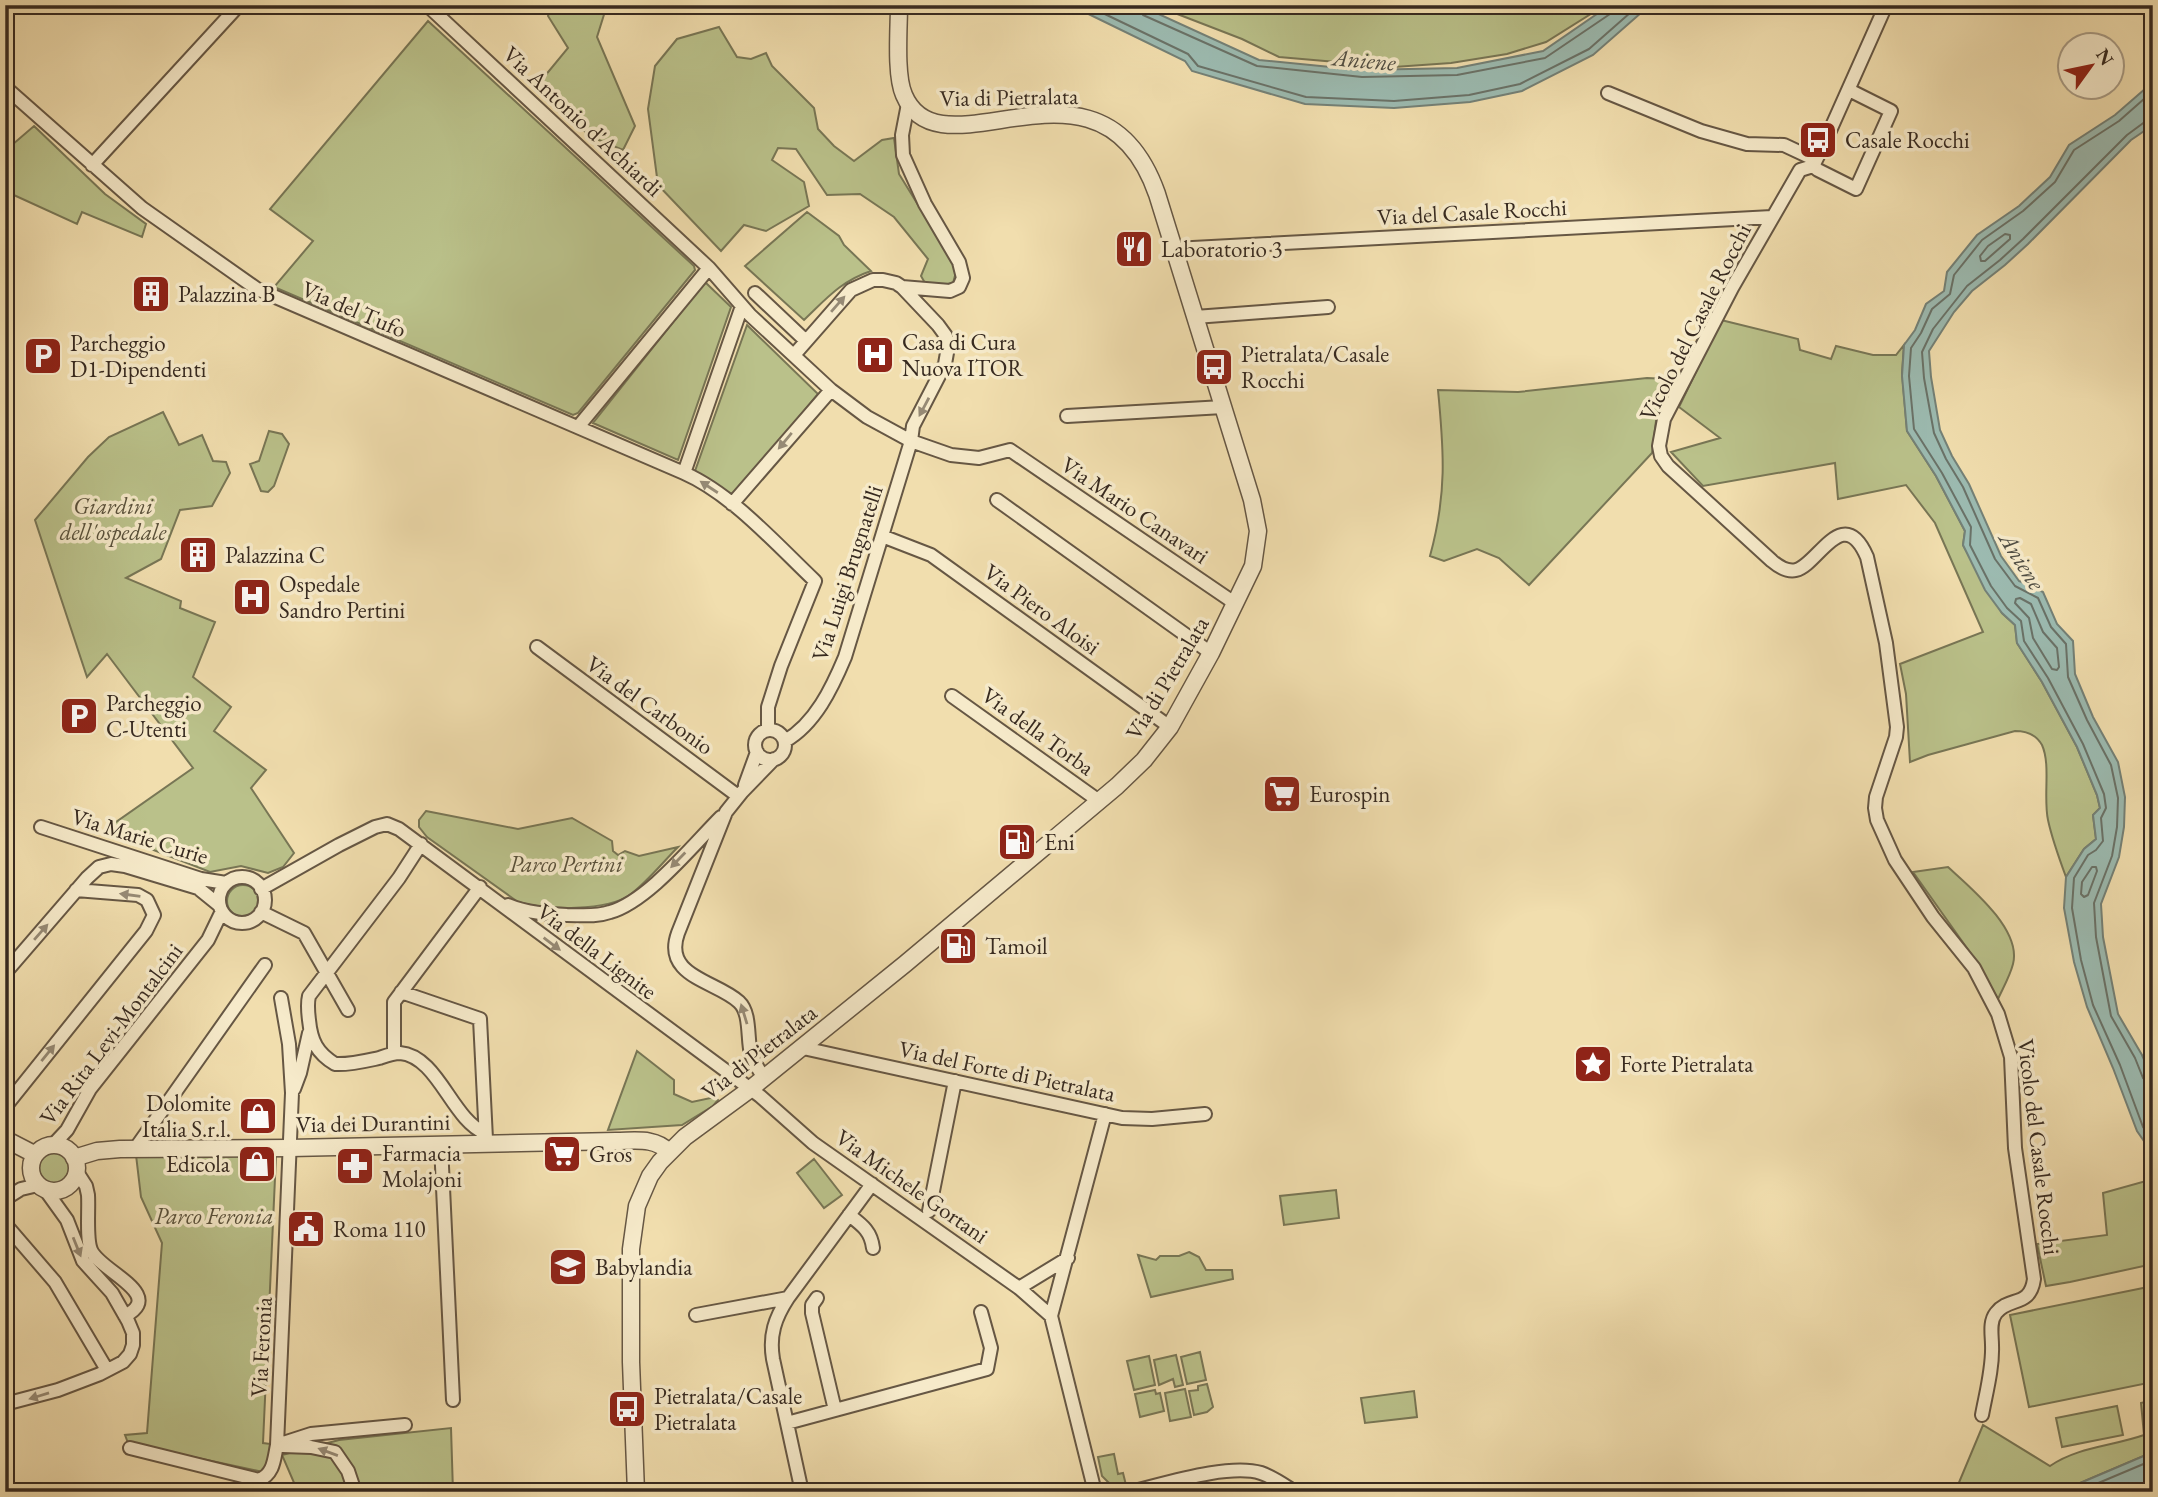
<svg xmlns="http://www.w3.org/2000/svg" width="2158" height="1497" viewBox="0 0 2158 1497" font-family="'EB Garamond',serif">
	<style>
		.green { fill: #bac18a; stroke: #787655; stroke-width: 2 }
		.water { fill: #9cbbb1; stroke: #748177; stroke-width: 2 }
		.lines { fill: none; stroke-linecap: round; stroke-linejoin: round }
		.shore { stroke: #6a7268; stroke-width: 2 }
		.minor-casing { stroke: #665744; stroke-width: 16 }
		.tertiary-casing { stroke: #665744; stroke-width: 19 }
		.minor { stroke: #f6eaca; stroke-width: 12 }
		.tertiary { stroke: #f6eaca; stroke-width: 16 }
		.oneway { fill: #968a75 }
		.labels { text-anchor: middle; stroke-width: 7; stroke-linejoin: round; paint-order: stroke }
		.street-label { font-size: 23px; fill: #372a20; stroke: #f6eaca }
		.poi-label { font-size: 23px; fill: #372a20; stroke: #f6eaca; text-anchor: start }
		.park-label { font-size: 23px; font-style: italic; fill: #58503a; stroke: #f6eaca }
		.water-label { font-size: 24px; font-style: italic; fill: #504e44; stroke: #f6eaca }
	</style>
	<rect width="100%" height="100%" fill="#f1deae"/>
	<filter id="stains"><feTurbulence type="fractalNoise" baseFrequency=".00286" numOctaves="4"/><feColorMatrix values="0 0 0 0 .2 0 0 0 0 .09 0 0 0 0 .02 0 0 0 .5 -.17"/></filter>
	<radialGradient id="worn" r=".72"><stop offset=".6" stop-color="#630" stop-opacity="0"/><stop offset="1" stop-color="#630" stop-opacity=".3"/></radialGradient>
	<path class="green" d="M552,5h55l-10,32 38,89 -12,24 -32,-13 -56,-49 33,-40 -20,-32z
		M1154,5h451l-59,37 -39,12 -56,9 -57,4 -115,-10 -37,-18z
		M428,21l266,245 1,4 -117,143 -5,2 -299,-128 39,-46 -43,-32z
		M719,27l18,30 14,2 15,-6 6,13 42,42 4,21 16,17 20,15 28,-21 12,-2 5,36 53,86 4,12 -3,11 -11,2 -17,-2 -4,-7 7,-17 -34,-42 -34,-23 -33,1 -31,-46 -18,-1 -6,12 32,22 5,24 -43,25 -22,-6 -23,26 -63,-66 -10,-76 7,-43 22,-27z
		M34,126l71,68 41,30 -4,13 -60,-25 -5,12 -72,-33v-40z
		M807,212l32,24 5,9 27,26c-30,10 -45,28 -67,49l-59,-54z
		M705,282l26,25 -53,153 -85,-37z
		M1721,320l77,19 2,11 31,9 5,-13 37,9h23l8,-10 -2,28 5,58 29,45 29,55 -2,14 39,68 13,12 2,18 25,39 35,65 20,48 3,13 -7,7 3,24 -12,10 -18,28c-7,-19 -14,-38 -18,-57 -5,-23 3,-55 -6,-75 -6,-11 -16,-14 -27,-14l-87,24 -18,7 -4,-68 -6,-30 83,-32 -48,-109 -29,-38 -68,14 -3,-36 -132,23 -32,-34 49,-14 -41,-31z
		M747,325l71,69 -84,102 -39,-25z
		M1647,378l20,1 -11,42 -4,32 -123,132 -30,-27 -22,-9 -33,12 -14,-5c17,-62 14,-104 8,-166l80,2z
		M163,412l16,33 23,-10 11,26 13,1 4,11 -18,33 -32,4 -19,49 -35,19 55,23 -1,7 35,14 -22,55 38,30 -17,24 52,39 -15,18 43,65 -11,14 -15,6 -27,-7 -31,6 -103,-40 2,-5 84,-59 -86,-114 -20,23 -52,-157 53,-63 21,-20z
		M269,431l13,3 7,10 -15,42 -6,6 -7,-1 -11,-27 9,-3z
		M426,811l92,18 54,-11 40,23 1,10 5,4 7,-4 14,5 39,-9c-15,15 -30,34 -47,47 -24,18 -85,16 -113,8l-91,-65 -8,-10v-7z
		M1948,867c23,21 74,63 65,97 -3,12 -10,24 -15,35l-29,-48 -56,-79z
		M227 901a16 16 0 1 1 32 0a16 16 0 1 1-32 0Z
		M637,1051l37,29v14l18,8 23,-5 3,3 -5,6 -31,19 -74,5z
		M39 1168a15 15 0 1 1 30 0a15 15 0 1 1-30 0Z
		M136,1155l140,1 -13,287 8,1 -1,11 -7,17 -135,-29 -3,-8 22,-2 15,-190 -21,-46z
		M814,1159l28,36 -18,13 -27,-35z
		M2153,1179v85l-83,18 -24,4 -9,-42 70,-9 -4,-42z
		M1336,1190l3,28 -55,7 -4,-29z
		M1189,1252l10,5 7,13h26l1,9 -82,18 -13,-42 18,5 4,-4h19z
		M2153,1286v96l-124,25 -19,-92z
		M1200,1352l6,28 -19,4 -6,-27z
		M1176,1355l7,30 -8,2 -2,-8 -14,6 -5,-25z
		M1149,1356l6,29 -21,5 -7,-29z
		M1207,1384l6,23 -6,5 -13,3 -5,-24 9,-1v-4z
		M1185,1389l6,28 -21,4 -5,-28z
		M1155,1390l1,4 4,-1 4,18 -24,6 -5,-23z
		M1414,1391l3,26 -52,6 -4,-25z
		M2153,1400v52l-94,40h-104l28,-67 67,41c27,-19 63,-20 94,-31l-3,-32z
		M2117,1406l6,29 -61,12 -6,-29z
		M451,1428l2,64h-155l-16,-37 57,-15z
		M1114,1454l4,20 5,-1 3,12 -14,1 -10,-10 -4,-19z"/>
	<path class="water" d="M1070,5h69l120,55 102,10 96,-2 86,-17 67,-46h40l-57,50 -71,36 -52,11 -76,6 -89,-4 -113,-33 -7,-10z
		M2153,82v43l-22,15 -103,104 -23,21 -33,26 -18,21 -25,39 2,26 9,53 12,26 17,28 32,72 18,25 24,11 14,32 16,17 2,33 18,43 25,45 7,35 -1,30 -5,30 -18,47 2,33 15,77 24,41 11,25v74l-16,-23 -24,-63 -26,-61 -13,-45 -10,-54 2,-31 18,-28 12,-10 -3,-24 7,-7 -3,-13 -20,-48 -35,-65 -25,-39 -2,-18 -13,-12 -17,-23 -22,-45 2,-14 -29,-55 -29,-45 -5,-55 2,-31 11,-15 11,-26 18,-13 3,-19 30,-37 42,-29 31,-29 19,-32 46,-30z
		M2153,1452v31l-24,9h-70z"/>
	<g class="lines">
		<path class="shore" d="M1086,5l102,49 10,12 108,31 88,4 75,-6 51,-11 69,-35 50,-44
			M1139,5l1,6 3,4 114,51 105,11 95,-2 88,-17 65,-44 3,-9
			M2153,91l-34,30 -45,29 -19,32 -32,29 -41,29 -28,35 -4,19 -18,15 -11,24 -10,15 -2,28 5,53 28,44 29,54 -1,18 21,41 16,22 14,13 3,20 24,37 35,66 21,50 2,14 -5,10 2,23 -7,9 -8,5 -14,23 -2,30 9,52 12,45 27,60 23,62 10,15
			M2153,120l-7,1 -19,14 -104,104 -23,21 -33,26 -34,43 -11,23 2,26 10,55 12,26 17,28 32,72 20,27 23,12 13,29 15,17 2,33 19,43 24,45 7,33 -1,29 -5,29 -18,47 2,34 15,79 24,42 8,20 4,4h6
			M2005,234l5,1v4l-25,22h-4l-1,-5 8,-10z
			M2020,598l11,6 12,28 14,16 2,19 -2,3 -5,-1 -19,-31 -4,-20 -14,-15 1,-4z
			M2092,867h4l1,4 -9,24 -4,2 -3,-3 1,-12z
			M2077,1492l76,-32"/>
		<defs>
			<path id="minor" d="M427,5l282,263 41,47 81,75 36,27 44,24 40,14 28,3 31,-8 226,154
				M1886,5l-62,139 -11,22 -13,4 -68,118 -68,131 -5,27 2,10 7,10 104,95c7,6 15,11 24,9 22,-5 47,-68 71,-13l19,86 11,84 -1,10 -20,60 -1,11 2,12 18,40 38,57 41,51 24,46 13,43 4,91 19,131c-4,29 -25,17 -38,34 -7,9 -4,22 -4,32 1,23 -6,48 -10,70
				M5,87l137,121 115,81 427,184 58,-167
				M1608,93l93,38 46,13 37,1 32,15
				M92,165l147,-160
				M1813,166l5,4 38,19 35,-78 -42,-21
				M1174,249l598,-32
				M902,287l48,4 9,-4 4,-9 -4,-16 -34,-58 -22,-49 -1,-20 6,-31
				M755,293l51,48
				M1195,317l133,-10
				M1067,416l156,-9
				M578,427l131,-159
				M684,473c48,21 93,72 131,108l-34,85 -13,41v23
				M997,500l214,153
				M732,504l99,-114
				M882,536l49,19 239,172
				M537,647l201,149
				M952,696l147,105
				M755 745a15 15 0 1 1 30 0a15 15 0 1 1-30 0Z
				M785,741c30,-17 47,-53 60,-84l66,-216 2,-15 32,-62 3,-17 -2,-11 -8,-11 -36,-38 -6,-4 -13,-3h-10l-22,10 -57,65
				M745,785l12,-33
				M41,827l160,52 25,4
				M421,844l-22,34 -90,118c-2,8 -1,16 0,24 2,21 8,33 26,44 14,1 30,-3 44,-6 6,-2 14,-5 21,-5 38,3 52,67 85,80
				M219 900a23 23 0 1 1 46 0a23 23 0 1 1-46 0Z
				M261,889l78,-44 36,-18 12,-3 12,5 361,267 53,47 206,145 32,28
				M508,905c19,8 39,9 59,10 14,0 29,2 43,-3 38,-11 82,-66 111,-95
				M261,912l43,21 44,77
				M5,973l82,-95 12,-11 12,-3 14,2 73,22 21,17
				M401,992l79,27 6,120
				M803,1048l319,70 30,1 53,-5
				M394,1053v-51l86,-115
				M764,1078c-5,-8 -10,-15 -13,-24 -4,-15 0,-41 -12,-52 -22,-21 -77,-25 -61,-69l48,-121 16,-20 32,-33
				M294,1089l6,-16 9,-40
				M5,1107l141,-176 8,-16 -7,-15 -9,-5 -62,-5
				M53,1145l14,-15 23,-41 118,-149 14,-29
				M441,1145l12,255
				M135,1149l130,-184
				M77,1172l9,14 2,9c1,14 -2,44 3,55 8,21 76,44 34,66
				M5,1199l16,-10 17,-4
				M929,1211l26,-130
				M849,1215c13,10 22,16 24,33
				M5,1224l50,58 52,88
				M1019,1288l49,-30
				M817,1298l-5,7v8l23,97
				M696,1315l92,-17
				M5,1404l53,-14 42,-16 23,-12 7,-8 3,-9v-12l-5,-12 -16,-28 -29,-32 -16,-41 -23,-32
				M787,1423l200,-54 4,-21 -10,-36
				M277,1445l34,-11 94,-9
				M283,1446l28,1 24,5 13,19 7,21
				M130,1448l129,32c15,-6 15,-21 18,-35l15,-352 -3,-49 -8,-46
				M802,1492l-29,-133c-4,-24 2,-41 15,-61l84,-114
				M1095,1492l-44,-176 54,-202
				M1130,1492c34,-8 99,-29 131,-19 12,4 23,12 34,19"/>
			<path id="tertiary" d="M5,1139l29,15
				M31 1168a23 23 0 1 1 46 0a23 23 0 1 1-46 0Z
				M74,1158l23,-7 23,-2 170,-1 326,-7c19,0 39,-4 53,11
				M636,1492l-5,-130v-113l6,-43 13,-30 10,-14 25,-25 64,-47 156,-126 212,-178 27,-26 26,-33 41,-74 42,-87 5,-35 -6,-31 -95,-306c-57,-162 -216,-11 -253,-99 -9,-20 -5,-67 -5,-90"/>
		</defs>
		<use href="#minor" class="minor-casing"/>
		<use href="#tertiary" class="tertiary-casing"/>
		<use href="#minor" class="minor"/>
		<use href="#tertiary" class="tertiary"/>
	</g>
	<defs><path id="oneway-solid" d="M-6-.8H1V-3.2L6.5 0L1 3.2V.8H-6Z" transform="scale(1.75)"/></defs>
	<g class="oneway">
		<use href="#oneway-solid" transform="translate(838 304) rotate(-49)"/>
		<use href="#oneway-solid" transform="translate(924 407) rotate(118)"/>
		<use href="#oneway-solid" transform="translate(785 441) rotate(130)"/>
		<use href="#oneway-solid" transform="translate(709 487) rotate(-147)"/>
		<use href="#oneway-solid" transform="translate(678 860) rotate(134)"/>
		<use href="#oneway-solid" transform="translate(130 895) rotate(-172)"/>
		<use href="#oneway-solid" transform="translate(41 932) rotate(-49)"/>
		<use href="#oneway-solid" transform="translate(552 944) rotate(37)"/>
		<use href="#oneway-solid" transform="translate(744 1014) rotate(-107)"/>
		<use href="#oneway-solid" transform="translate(48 1053) rotate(-51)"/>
		<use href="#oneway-solid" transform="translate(77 1247) rotate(68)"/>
		<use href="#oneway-solid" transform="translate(39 1396) rotate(163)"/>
		<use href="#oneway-solid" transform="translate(328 1452) rotate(-160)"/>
	</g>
	<defs>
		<symbol id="bus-square" viewBox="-11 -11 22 22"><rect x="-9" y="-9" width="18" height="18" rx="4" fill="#8f2418" stroke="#f6eaca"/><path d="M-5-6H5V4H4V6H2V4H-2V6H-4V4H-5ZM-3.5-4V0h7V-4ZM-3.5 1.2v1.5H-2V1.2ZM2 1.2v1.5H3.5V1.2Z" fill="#fff"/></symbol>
		<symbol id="restaurant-square" viewBox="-11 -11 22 22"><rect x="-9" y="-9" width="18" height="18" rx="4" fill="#8f2418" stroke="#f6eaca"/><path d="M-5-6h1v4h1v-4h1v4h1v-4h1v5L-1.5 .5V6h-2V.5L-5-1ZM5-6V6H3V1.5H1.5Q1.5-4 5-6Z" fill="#fff"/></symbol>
		<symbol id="building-square" viewBox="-11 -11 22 22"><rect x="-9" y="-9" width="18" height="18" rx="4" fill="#8f2418" stroke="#f6eaca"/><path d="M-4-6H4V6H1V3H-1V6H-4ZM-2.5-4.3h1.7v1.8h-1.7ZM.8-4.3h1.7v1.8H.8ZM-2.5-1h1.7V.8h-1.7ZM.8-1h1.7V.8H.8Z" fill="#fff"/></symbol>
		<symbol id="hospital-square" viewBox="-11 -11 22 22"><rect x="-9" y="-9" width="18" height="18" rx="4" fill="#8f2418" stroke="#f6eaca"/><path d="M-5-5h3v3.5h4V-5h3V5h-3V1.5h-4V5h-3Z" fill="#fff"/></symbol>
		<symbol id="parking-square" viewBox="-11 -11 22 22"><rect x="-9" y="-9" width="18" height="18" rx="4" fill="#8f2418" stroke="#f6eaca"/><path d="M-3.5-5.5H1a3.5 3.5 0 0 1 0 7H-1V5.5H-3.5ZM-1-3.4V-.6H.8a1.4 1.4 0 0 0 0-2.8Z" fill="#fff"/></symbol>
		<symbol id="supermarket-square" viewBox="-11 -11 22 22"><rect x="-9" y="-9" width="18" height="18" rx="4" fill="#8f2418" stroke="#f6eaca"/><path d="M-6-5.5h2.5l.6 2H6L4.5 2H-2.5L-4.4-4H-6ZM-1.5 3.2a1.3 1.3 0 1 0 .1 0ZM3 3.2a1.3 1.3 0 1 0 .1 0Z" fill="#fff"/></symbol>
		<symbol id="fuel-square" viewBox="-11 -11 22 22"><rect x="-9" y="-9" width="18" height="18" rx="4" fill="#8f2418" stroke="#f6eaca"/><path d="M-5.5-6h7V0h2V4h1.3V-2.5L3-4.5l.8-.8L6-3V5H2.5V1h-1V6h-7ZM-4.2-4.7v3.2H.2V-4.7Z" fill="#fff"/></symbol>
		<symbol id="sight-square" viewBox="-11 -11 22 22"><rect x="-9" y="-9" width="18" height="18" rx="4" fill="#8f2418" stroke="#f6eaca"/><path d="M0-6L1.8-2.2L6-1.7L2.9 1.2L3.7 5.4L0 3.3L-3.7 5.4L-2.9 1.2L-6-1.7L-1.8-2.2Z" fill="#fff"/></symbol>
		<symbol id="shop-square" viewBox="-11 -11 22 22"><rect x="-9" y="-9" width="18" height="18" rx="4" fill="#8f2418" stroke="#f6eaca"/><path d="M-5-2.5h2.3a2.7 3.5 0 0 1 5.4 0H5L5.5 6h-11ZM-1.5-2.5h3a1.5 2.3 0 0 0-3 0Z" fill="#fff"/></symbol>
		<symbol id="pharmacy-square" viewBox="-11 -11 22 22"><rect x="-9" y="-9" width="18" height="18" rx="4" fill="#8f2418" stroke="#f6eaca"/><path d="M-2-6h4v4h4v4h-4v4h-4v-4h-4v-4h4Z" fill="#fff"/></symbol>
		<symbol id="civic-square" viewBox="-11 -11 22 22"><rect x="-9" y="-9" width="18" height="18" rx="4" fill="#8f2418" stroke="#f6eaca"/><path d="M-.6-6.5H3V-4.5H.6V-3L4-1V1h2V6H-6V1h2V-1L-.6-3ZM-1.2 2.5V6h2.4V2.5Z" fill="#fff"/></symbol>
		<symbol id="school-square" viewBox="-11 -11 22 22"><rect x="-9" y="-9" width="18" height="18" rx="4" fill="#8f2418" stroke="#f6eaca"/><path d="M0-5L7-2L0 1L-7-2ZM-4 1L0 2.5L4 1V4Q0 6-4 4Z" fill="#fff"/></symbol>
	</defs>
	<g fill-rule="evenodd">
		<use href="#bus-square" x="1796" y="118" width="44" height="44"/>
		<use href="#restaurant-square" x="1112" y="227" width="44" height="44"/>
		<use href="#building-square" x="129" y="272" width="44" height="44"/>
		<use href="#hospital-square" x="853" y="333" width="44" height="44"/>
		<use href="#parking-square" x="21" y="334" width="44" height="44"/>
		<use href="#bus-square" x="1192" y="345" width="44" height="44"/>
		<use href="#building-square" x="176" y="533" width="44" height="44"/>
		<use href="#hospital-square" x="230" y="575" width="44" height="44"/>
		<use href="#parking-square" x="57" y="694" width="44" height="44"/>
		<use href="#supermarket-square" x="1260" y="772" width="44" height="44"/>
		<use href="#fuel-square" x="995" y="820" width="44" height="44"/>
		<use href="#fuel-square" x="936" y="924" width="44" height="44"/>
		<use href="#sight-square" x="1571" y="1042" width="44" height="44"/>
		<use href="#shop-square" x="236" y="1094" width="44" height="44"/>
		<use href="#supermarket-square" x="540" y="1132" width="44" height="44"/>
		<use href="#shop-square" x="235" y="1142" width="44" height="44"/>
		<use href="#pharmacy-square" x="333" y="1144" width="44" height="44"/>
		<use href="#civic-square" x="284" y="1207" width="44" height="44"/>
		<use href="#school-square" x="546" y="1245" width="44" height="44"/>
		<use href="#bus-square" x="605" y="1387" width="44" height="44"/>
	</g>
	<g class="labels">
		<g class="street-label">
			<text transform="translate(1009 97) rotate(-1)" y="8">Via di Pietralata</text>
			<text transform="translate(583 121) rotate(43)" y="8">Via Antonio d'Achiardi</text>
			<text transform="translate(1472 212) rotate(-3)" y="8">Via del Casale Rocchi</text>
			<text transform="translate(354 309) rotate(23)" y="8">Via del Tufo</text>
			<text transform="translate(1695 322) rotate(-63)" y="8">Vicolo del Casale Rocchi</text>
			<text transform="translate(1135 510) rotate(34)" y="8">Via Mario Canavari</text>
			<text transform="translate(847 573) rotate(-72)" y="8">Via Luigi Brugnatelli</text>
			<text transform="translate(1042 609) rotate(36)" y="8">Via Piero Aloisi</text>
			<text transform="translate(1167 678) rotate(-59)" y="8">Via di Pietralata</text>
			<text transform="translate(650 705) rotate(36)" y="8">Via del Carbonio</text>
			<text transform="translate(1038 731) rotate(36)" y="8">Via della Torba</text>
			<text transform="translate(140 836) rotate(17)" y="8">Via Marie Curie</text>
			<text transform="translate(597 951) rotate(37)" y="8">Via della Lignite</text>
			<text transform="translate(111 1034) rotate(-53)" y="8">Via Rita Levi-Montalcini</text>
			<text transform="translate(759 1052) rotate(-38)" y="8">Via di Pietralata</text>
			<text transform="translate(1007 1071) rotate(12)" y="8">Via del Forte di Pietralata</text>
			<text transform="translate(373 1123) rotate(-1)" y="8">Via dei Durantini</text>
			<text transform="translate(2039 1147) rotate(83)" y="8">Vicolo del Casale Rocchi</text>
			<text transform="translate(912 1186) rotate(35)" y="8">Via Michele Gortani</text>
			<text transform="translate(261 1347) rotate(-87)" y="8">Via Feronia</text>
		</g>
		<g class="poi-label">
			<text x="1845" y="148">Casale Rocchi</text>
			<text x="1161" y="257">Laboratorio 3</text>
			<text x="178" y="302">Palazzina B</text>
			<text x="902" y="350">Casa di Cura<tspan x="902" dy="26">Nuova ITOR</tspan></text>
			<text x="70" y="351">Parcheggio<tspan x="70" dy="26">D1-Dipendenti</tspan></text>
			<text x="1241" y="362">Pietralata/Casale<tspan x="1241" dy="26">Rocchi</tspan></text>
			<text x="225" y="563">Palazzina C</text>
			<text x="279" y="592">Ospedale<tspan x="279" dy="26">Sandro Pertini</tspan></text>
			<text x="106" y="711">Parcheggio<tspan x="106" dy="26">C-Utenti</tspan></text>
			<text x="1309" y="802">Eurospin</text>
			<text x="1044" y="850">Eni</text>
			<text x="985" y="954">Tamoil</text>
			<text x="1620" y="1072">Forte Pietralata</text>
			<text x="231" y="1111" text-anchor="end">Dolomite<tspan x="231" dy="26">Italia S.r.l.</tspan></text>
			<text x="382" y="1161">Farmacia<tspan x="382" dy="26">Molajoni</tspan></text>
			<text x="589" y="1162">Gros</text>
			<text x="230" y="1172" text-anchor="end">Edicola</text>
			<text x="333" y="1237">Roma 110</text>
			<text x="595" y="1275">Babylandia</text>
			<text x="654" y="1404">Pietralata/Casale<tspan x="654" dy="26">Pietralata</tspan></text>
		</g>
		<g class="park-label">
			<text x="113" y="514">Giardini<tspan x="113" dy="26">dell'ospedale</tspan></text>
			<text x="566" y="872">Parco Pertini</text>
			<text x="214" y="1224">Parco Feronia</text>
		</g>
		<g class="water-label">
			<text transform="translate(1364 60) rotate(5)" y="8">Aniene</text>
			<text transform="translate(2022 561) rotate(58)" y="8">Aniene</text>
		</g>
	</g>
	<rect width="2158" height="1497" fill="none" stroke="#f1deae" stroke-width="28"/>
	<rect x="7" y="7" width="2144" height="1483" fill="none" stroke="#372a20" stroke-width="3.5"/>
	<rect x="14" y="14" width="2130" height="1469" fill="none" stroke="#372a20" stroke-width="2"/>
	<g transform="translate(2091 66) rotate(57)"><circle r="33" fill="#f6eaca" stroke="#aa9d86" stroke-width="2"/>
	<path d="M0-5L12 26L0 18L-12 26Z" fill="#8f2418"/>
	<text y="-10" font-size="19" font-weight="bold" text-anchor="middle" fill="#372a20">N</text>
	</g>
	<rect width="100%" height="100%" filter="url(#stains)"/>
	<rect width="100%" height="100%" fill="url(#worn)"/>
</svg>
